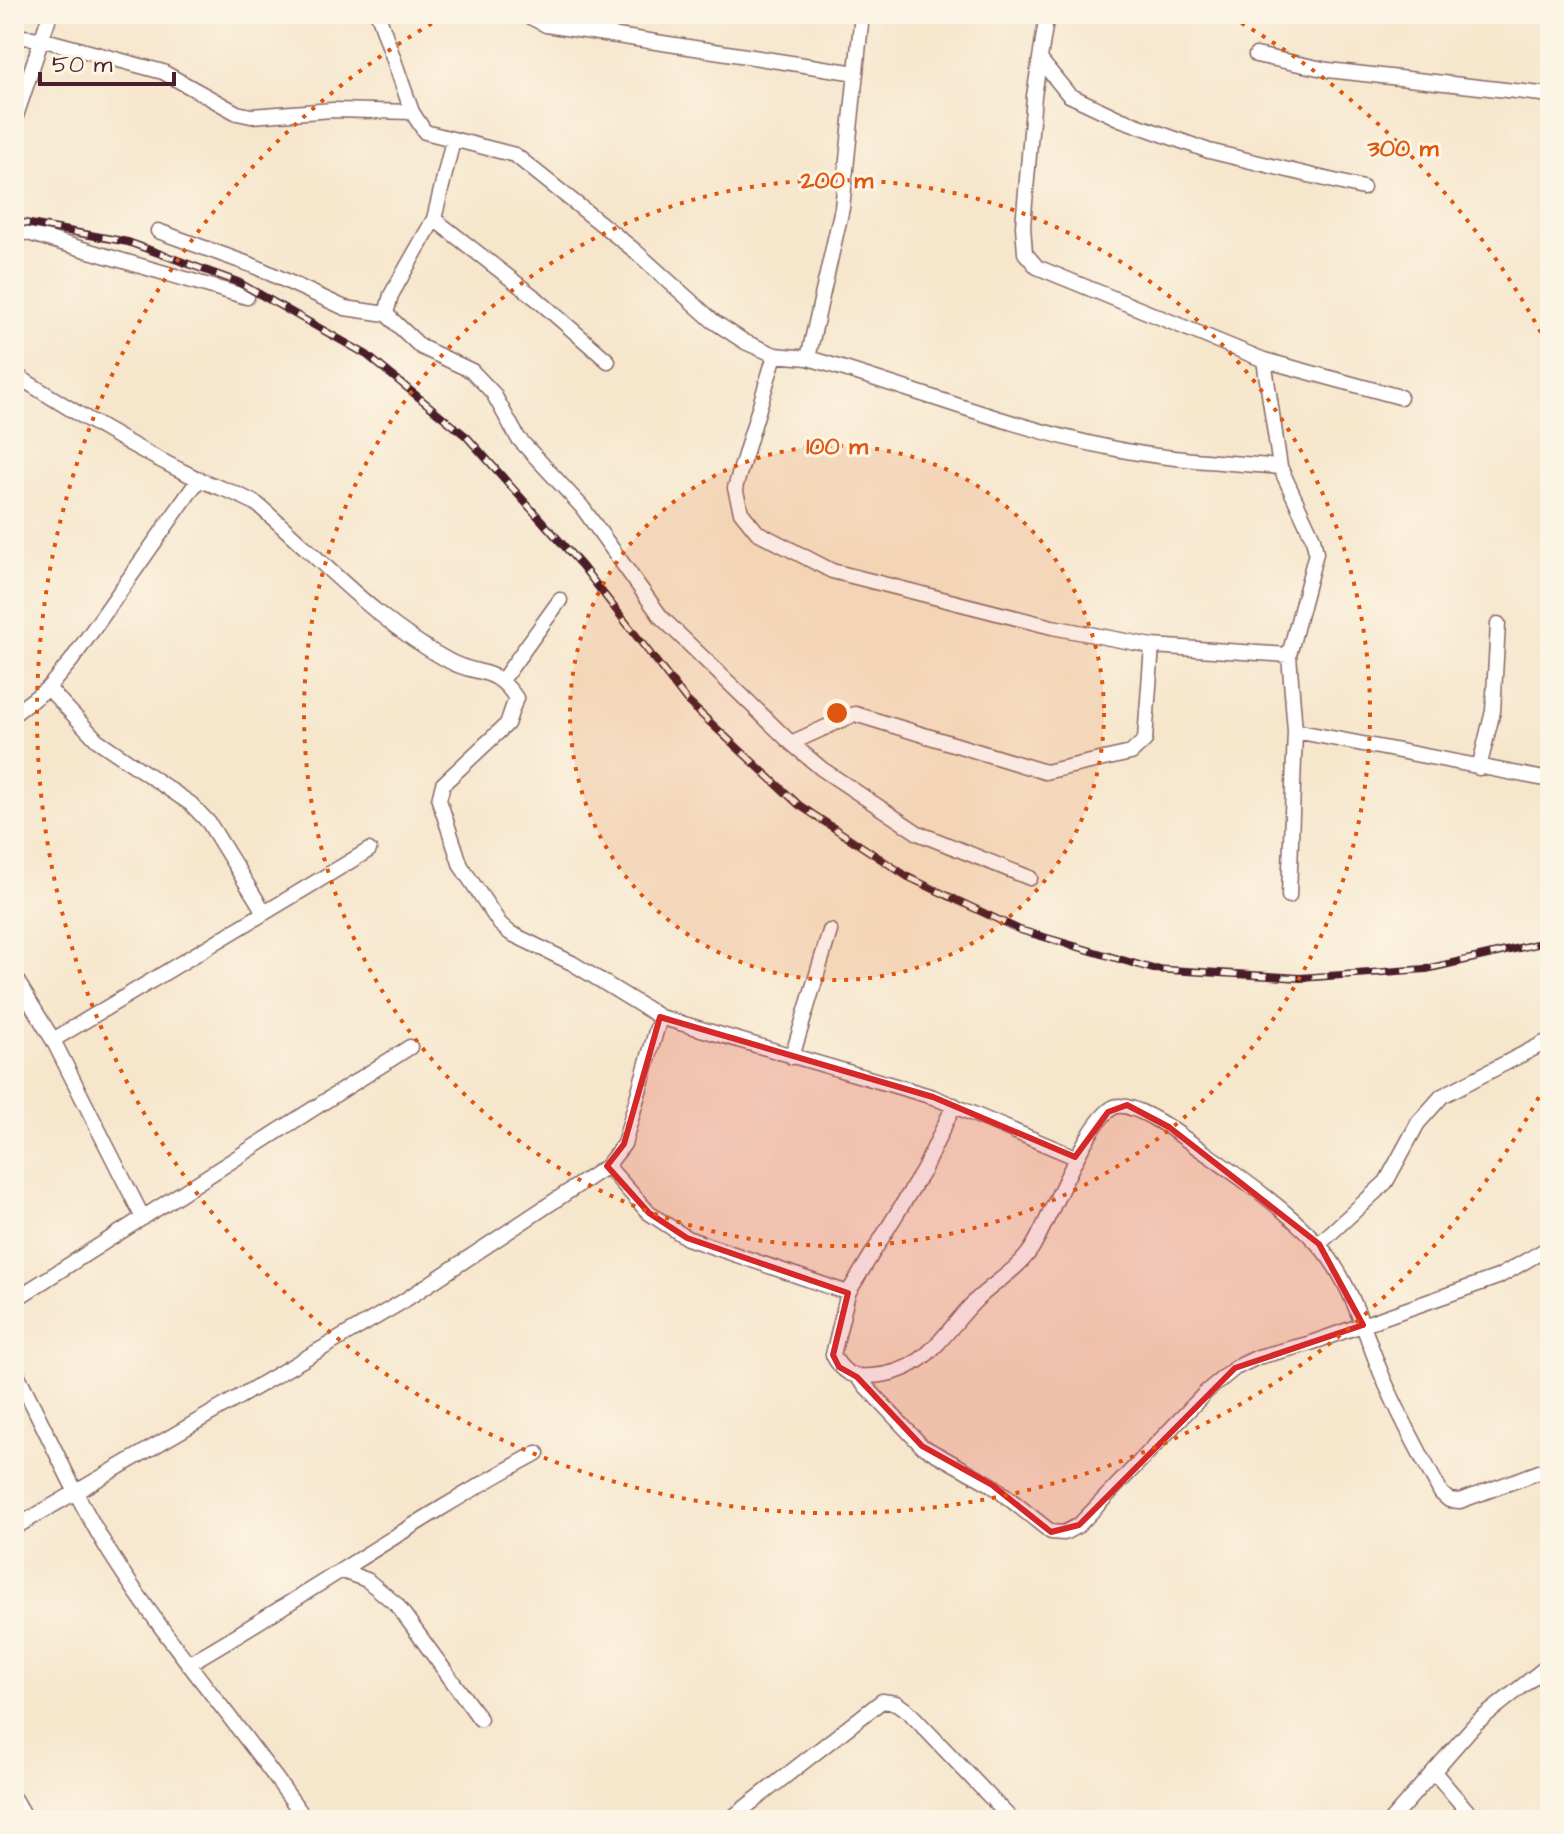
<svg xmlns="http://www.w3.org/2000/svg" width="1564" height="1834" viewBox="0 0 1564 1834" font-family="'Architects Daughter',sans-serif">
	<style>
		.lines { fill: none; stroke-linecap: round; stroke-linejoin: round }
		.street-casing { stroke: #866563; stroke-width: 17 }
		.street { stroke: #fff; stroke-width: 14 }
		.rail-casing { stroke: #4a1f2b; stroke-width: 8 }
		.rail { stroke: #fcf5e5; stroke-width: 5; stroke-dasharray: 15; stroke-linecap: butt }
		.marked { fill: #d62828; fill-opacity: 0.2; stroke: #d62828; stroke-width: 6; stroke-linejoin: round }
		.ring { fill: none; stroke: #e0560e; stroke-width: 4; stroke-dasharray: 4 8 }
		.centre { fill: #e0560e; stroke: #fcf5e5; stroke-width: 4 }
		.ring-label { font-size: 24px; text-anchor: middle; font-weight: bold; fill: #e0560e; stroke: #fcf5e5; stroke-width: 6; stroke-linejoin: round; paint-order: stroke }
	</style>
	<rect width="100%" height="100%" fill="#fcf5e5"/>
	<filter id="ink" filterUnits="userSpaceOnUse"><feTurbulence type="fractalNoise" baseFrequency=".0125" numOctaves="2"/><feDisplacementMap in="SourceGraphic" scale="16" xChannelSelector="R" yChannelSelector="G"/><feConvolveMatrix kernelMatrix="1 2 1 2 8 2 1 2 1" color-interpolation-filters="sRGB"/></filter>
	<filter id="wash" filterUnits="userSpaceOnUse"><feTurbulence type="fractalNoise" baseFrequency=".006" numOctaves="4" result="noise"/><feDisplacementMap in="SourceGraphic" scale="32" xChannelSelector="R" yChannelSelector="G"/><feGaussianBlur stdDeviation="1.8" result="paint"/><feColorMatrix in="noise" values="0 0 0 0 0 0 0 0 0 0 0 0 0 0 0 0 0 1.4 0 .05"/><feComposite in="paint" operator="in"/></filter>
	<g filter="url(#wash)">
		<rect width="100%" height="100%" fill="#f6e6cc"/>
	</g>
	<g filter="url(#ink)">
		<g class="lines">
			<defs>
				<path id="street" d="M378,14l34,98 13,20 90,23 119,95 79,71 32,21 30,13 33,3c101,29 200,69 303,90 56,12 113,14 169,19
					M524,14l22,11 310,48
					M1047,14l-13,82 -11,130 2,27 12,14 227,93 136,37
					M14,36l27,3 122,33 74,41 14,3 82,-6 79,2
					M1256,55l72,15 222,25
					M1042,62l27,33 51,24 89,32 154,37
					M14,122l36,-108
					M453,140l-19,79 -43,76 -5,19 35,33 51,24 21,22 25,45 64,69 79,110 130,126 31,26 96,64 112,45
					M434,219l104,81 70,61
					M14,229l233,68
					M158,231l96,35 91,42 41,6
					M775,355l-40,133 6,24 16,20 75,39 220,56 100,19 137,9
					M808,358l34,-150 20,-194
					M1264,360l16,107 33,71 3,15 -27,102 6,76 255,49
					M14,374c59,37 119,74 182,104 21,10 42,14 62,27 62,53 118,117 191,156 30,16 45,4 67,37l-9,26 -64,60 -4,16 22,66 39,58 10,9 62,30 88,54 273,80 142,60
					M503,679l57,-79
					M48,688l49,52 94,64 18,19 55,89
					M14,714l34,-26 23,-27 128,-182
					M791,743l64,-29 190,58 86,-19 14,-13 7,-94
					M1479,768l14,-57 5,-87
					M1289,896l6,-165
					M14,976l39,64 90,178
					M53,1040l316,-190
					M792,1057l38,-126
					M954,1105l-31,66 -75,122 -15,62c9,17 19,23 38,21 55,-3 69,-39 104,-75 18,-18 43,-31 57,-53 19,-30 54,-127 82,-141 15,-7 57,21 70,31 45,32 95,64 133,105 33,35 46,86 64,130 17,41 39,80 60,120l8,7 11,1 90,-33
					M607,1166l42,47 38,25 161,55
					M1319,1244l67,-62 32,-59 24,-27 108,-56
					M14,1300l396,-253
					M14,1368c32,61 60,127 96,185 59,93 133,176 196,267
					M857,1377l65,69 70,39 59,47 13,1 15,-8 128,-134 28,-23 23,-11 50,-13 190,-67 52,-30
					M14,1528l388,-226 205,-136 17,-22 36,-127
					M342,1571l25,9 30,25 83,114
					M188,1664c118,-68 229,-146 349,-211
					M1434,1772l41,48
					M14,1799l12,21
					M729,1820l153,-119 14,2 13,9 103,108
					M1391,1820l85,-97 74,-59"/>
			</defs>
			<use href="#street" class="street-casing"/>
			<use href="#street" class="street"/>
			<defs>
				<path id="rail" d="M14,221l114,21 110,40 129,73 100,82 115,129 104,134 113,105 109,72 112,53 133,39 147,9 126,-9 124,-28"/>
			</defs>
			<use href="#rail" class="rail-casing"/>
			<use href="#rail" class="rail"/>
		</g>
	</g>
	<path class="marked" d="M660,1017l273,80 142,60 33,-45 19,-7 42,22 150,117 44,81 -128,43 -156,157 -28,7 -59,-47 -70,-39 -65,-69 -18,-10 -6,-12 15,-62 -161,-55 -38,-25 -42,-47 17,-22z"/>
	<circle cx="837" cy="713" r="267" fill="#e0560e" fill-opacity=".12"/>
	<g class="ring">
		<circle cx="837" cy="713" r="267"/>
		<circle cx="837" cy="713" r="533"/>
		<path d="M1550 1076A800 800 0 1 1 443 17M1231 17A800 800 0 0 1 1550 350"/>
	</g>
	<circle cx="837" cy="713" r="12" class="centre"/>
	<g class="ring-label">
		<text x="1403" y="156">300 m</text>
		<text x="837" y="188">200 m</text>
		<text x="837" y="454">100 m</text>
	</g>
	<rect width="1564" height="1834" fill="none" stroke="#fcf5e5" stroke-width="48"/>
	<path d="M40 72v12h134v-12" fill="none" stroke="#4a1f2b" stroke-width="4"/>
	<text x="52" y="72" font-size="24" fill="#4a1f2b" stroke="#fcf5e5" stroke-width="6" paint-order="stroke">50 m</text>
</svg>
